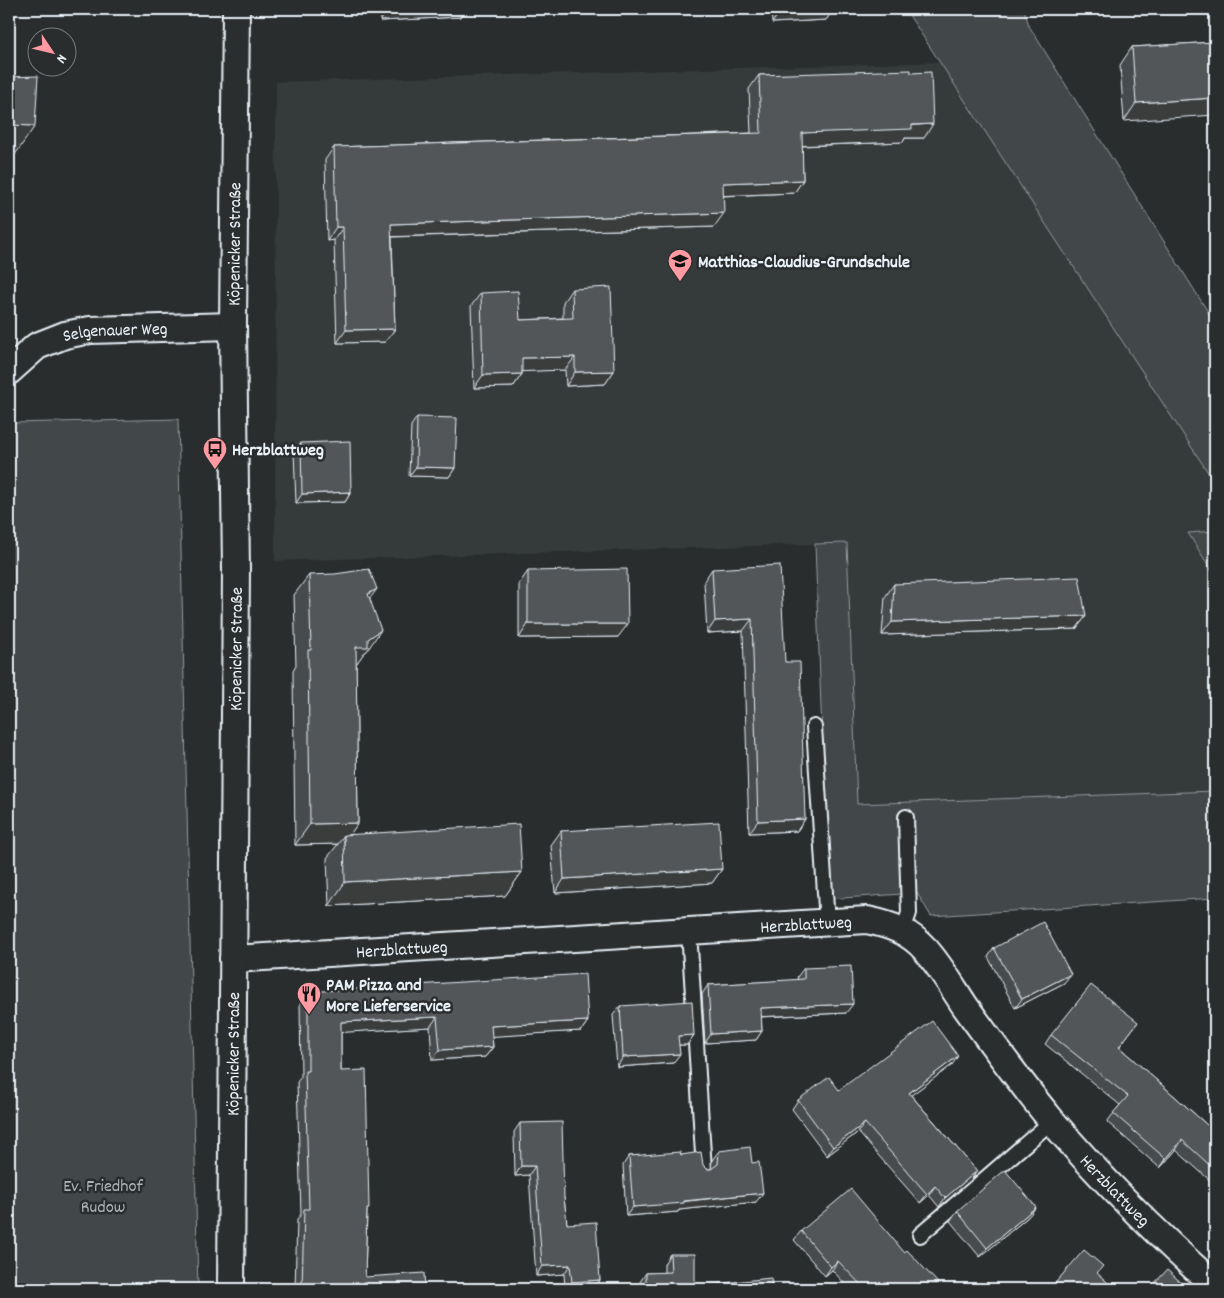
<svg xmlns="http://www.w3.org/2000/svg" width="1224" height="1298" viewBox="0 0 1224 1298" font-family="Dekko,sans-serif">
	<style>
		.built { fill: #363a3b }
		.green { fill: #424648; stroke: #959ca0 }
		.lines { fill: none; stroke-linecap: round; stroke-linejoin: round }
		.lane-casing { stroke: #e8f1f8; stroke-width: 18 }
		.street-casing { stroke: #e8f1f8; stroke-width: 30 }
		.lane { stroke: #2a2d2e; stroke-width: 14 }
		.street { stroke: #2a2d2e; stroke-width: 26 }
		.wall { fill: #474b4d; stroke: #e8f1f8 }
		.shaded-wall { fill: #3a3d3e; stroke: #e8f1f8 }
		.building { fill: #535759; stroke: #e8f1f8 }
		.labels { text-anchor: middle; stroke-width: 5; stroke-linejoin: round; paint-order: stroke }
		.street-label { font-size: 18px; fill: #e8f1f8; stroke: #2a2d2e }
		.poi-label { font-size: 18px; font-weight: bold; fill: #e8f1f8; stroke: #2a2d2e; text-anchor: start }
		.park-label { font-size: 18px; fill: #aeb5ba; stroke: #2a2d2e }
	</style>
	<rect width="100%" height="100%" fill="#2a2d2e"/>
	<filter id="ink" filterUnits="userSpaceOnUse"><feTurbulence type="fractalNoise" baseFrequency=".02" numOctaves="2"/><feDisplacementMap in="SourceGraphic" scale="10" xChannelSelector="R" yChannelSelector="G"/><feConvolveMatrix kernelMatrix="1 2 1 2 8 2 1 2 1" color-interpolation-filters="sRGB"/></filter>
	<g filter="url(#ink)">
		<path class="built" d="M940,62l275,421v48l-27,2 27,43v215l-358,13 -10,-261 -572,18 1,-479z"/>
		<path class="green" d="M905,9h119l5,17 186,297v160z
			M178,419l20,870h-189v-861l3,-5z
			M1215,531v45l-27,-43z
			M847,543l10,261 358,-13v107l-284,18 -14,-23 -89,6 -13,-355z"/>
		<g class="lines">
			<defs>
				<path id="lane" d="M814,727l13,196
					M689,931l15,239
					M903,931l6,-18 -3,-96
					M920,1235l132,-114"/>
				<g id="street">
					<path id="s1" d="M9,371l28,-25 28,-11 25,-5 143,-4"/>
					<path id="s2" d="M233,959l634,-39c24,5 42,11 59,30 15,17 27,38 39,56 28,39 57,79 87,115 50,59 106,114 163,165"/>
					<path id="s3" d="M231,1289l5,-719 -3,-244 3,-317"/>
				</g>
			</defs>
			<use href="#lane" class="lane-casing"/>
			<use href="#street" class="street-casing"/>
			<use href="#lane" class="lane"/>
			<use href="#street" class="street"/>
		</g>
		<path class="wall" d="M380,9h86l-6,8 -80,4z
			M771,9h63l-8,11 -54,3z
			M1215,42l-91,79 -4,-56 12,-18z
			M911,73l13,65h-19l-2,4 -101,4 1,34 -9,13 -71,3 -9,31 -322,10 3,92 -10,13 -48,1 -3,-103 -7,1 -2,-81 9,-13 417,-14 -2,-44 10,-14z
			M572,289l42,82 -9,13 -39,2 -1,-16 -43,1v3l-9,13 -39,1 -3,-82 10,-13 39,27 43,-2v-16z
			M417,417l38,51 -6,9 -40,-1 2,-50z
			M301,443l50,49 -6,10 -49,1 -2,-51z
			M712,569l73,93 20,157 -8,12 -48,2 -6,-202 -36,2 -3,-52z
			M528,571l90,66 -99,1v-54z
			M309,575l61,24 -3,52 -3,2 -8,11 2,159 -8,11 172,38 -17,24 -176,10 -2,-48 11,-14 -43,1 -2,-174 3,-5 -2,-71z
			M894,584l192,32 -10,13 -194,6 3,-38z
			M561,831l161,38 -10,14 -157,10 -4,-48z
			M994,948l70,35 -49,25 -27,-51z
			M804,968l42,45 -85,4 1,14 -6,9 -51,3 -3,-49 6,-9 90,-5 -1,-3z
			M308,992l280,29 -7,10 -89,5 1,11 -8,10 -53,3 -2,-33 -89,5v39l26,140 -2,66 60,12h-130l2,-69 4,-6 -4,-132 4,-5 -1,-74z
			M620,1006l74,29 -7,10h-8l-6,18 -56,4 -4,-52z
			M1138,1022l-19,25 96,85v53l-39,-35 -16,18 -53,-46 13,-17 -75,-61 6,-9z
			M952,1065l-41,30 66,76 -6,9 -32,27 -10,-12 -9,8 -62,-71 -31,24 -35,-47 6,-9z
			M520,1123l44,75 3,26 33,56 -6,9h-29l-1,-15 -28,2 -7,-101 -14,1 -1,-44z
			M719,1151l37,51 -77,8 -1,2 -52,4 -3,-51 6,-9 52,-1 22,10 4,4h4l1,-9z
			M957,1211l72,5 -49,41 -30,-36z
			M801,1231l103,21 29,37h-83l-18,-19 -7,6 -31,-36z
			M670,1254l25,32 77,3h-132v-7l6,-9h18v-9z"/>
		<path class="shaded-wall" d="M389,9h77l-6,8 -80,4z
			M799,9h35l-8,11 -54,3 9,-13z
			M1215,98v17l-91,6 12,-18z
			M933,124l-9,14h-19l-2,4 -111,4 10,-13z
			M9,125l26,1 -21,30h-5z
			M803,180l-9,13 -81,3 10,-13z
			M724,213l-10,14 -332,10 9,-13z
			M336,227h7l-9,13 -7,1z
			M395,329l-10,13 -48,1 9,-13z
			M575,357l-10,13 -53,2 10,-14z
			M614,371l-9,13 -39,2 9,-14z
			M522,374l-9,13 -39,1 9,-13z
			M416,467l39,1 -6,9 -40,-1z
			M351,492l-6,10 -49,1 6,-9z
			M377,589l-15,20 6,-15z
			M1086,616l-10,13 -194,6 10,-13z
			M752,619l-9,12 -36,2 8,-12z
			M528,624h100l-10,13 -99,1z
			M381,630l-14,21 -3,2 -10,14 2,-20z
			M805,819l-8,12 -48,2 9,-12z
			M358,823l-14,20v-8l-6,9 -43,1 15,-21z
			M722,869l-10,14 -157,10 9,-14z
			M522,872l-17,24 -176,10 16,-24z
			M1071,974l-7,9 -49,25 7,-9z
			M853,1004l-7,9 -92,4 7,-9z
			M437,1017l-7,10 -97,6 8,-11z
			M588,1021l-7,10 -97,6 7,-11z
			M762,1031l-6,9 -51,3 6,-9z
			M694,1035l-7,10h-15l6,-9z
			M493,1047l-8,10 -53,3 8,-10z
			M680,1054l-7,9 -56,4 6,-10z
			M958,1056l-6,9 -50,37 7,-9z
			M865,1123l-7,9 -31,24 6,-9z
			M1182,1140l-6,10 -16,18 6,-9z
			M521,1166h14l-6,9 -14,1z
			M977,1171l-6,9 -32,27 6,-9z
			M935,1186l-6,9 -9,8 7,-9z
			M763,1193l-7,9 -77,8 -1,2 -52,4 7,-9z
			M1036,1207l-7,9 -49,41 7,-9z
			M838,1261l-6,9 -7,6 6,-9z
			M570,1265l-6,9 -28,2 6,-10z
			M600,1280l-6,9h-28l6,-7z"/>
		<path class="building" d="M781,9h18l-18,1z
			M1215,42v56l-79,5 -4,-56z
			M911,70v3l20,-1 2,52 -21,1v4l-110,4 1,47 -80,3 1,30 -333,11 4,105 -49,1 -3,-103h-7l-2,-80 427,-14 -2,-58z
			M38,76l-3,50 -26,-1v-48z
			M611,287l3,84 -39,1v-15l-53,1v16l-39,1 -2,-82 37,-2 2,29 53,-2 -1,-29z
			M417,417l40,1 -2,50 -39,-1z
			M350,441l1,51 -49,2 -1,-51z
			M780,565l5,97h15l5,157 -47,2 -6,-202 -37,2 -3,-52z
			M369,569l8,20 -9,5 13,36 -13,9v8h-12l2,176 -48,1 -2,-174h3l-2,-75 26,-1z
			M627,569l1,55h-100v-53z
			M1079,577l7,39 -194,6 2,-38z
			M719,822l3,47 -158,10 -3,-48z
			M519,824l3,48 -177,10 -1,-47z
			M1043,922l28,52 -49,25 -28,-51z
			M851,966l2,38 -92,4 1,23 -51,3 -3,-49 96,-6v-11z
			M585,974l3,47 -97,5 2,21 -53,3 -3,-33 -96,5v49l25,-1 3,139h-2l-2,68 59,-4 1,16h-123l2,-80h5l-4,-138h3v-79z
			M1091,985l47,37 -19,25 96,85v38l-33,-30 -16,19 -53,-46 15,-17 -77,-61z
			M692,1001l2,34 -16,1 2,18 -57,3 -3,-51z
			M932,1021l26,35 -49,37 68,78 -32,27 -10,-12 -8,8 -62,-71 -32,24 -35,-47 31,-23 10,13z
			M562,1122l2,76 3,26 29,-2 4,58 -28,2 -2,-17 -28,1 -7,-100h-14l-1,-43z
			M750,1147l2,16 7,-1 4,31 -79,8v2l-51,4 -4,-51 51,-4 1,3 20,-3 2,13 4,4h4l7,-5 1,-13z
			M1005,1170l31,37 -49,41 -30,-37z
			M851,1189l53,63 3,-2 31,33 -7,6h-66l-27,-28 -7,6 -30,-36z
			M1084,1250l19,16 -6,7 18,16h-65z
			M670,1254h25v32l76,-8 1,11h-126v-16l25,-1z
			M1167,1270l16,14 -4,5h-30z"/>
	</g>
	<defs>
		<symbol id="school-pin" viewBox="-11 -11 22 30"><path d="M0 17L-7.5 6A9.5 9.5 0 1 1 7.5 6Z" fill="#ff9aa2" stroke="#2a2d2e"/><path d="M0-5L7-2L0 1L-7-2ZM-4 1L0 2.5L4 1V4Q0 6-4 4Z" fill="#111"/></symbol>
		<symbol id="bus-pin" viewBox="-11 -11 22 30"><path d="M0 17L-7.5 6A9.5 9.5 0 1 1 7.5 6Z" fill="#ff9aa2" stroke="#2a2d2e"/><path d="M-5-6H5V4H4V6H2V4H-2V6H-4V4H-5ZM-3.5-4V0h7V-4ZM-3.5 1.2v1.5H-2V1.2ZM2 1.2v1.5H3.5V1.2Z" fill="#111"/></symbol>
		<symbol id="restaurant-pin" viewBox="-11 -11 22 30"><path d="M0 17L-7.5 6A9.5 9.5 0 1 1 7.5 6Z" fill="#ff9aa2" stroke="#2a2d2e"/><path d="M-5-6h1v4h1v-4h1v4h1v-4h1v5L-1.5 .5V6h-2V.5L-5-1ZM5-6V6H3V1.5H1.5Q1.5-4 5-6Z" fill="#111"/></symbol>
	</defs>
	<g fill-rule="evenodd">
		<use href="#school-pin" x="666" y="247" width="28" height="38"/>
		<use href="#bus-pin" x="201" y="435" width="28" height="38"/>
		<use href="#restaurant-pin" x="295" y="980" width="28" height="38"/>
	</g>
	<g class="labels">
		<g class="street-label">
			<text dy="6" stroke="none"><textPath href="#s3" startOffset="1045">Köpenicker Straße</textPath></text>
			<text dy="6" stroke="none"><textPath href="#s1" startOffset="118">Selgenauer Weg</textPath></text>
			<text dy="6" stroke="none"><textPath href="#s3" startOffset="640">Köpenicker Straße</textPath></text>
			<text dy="6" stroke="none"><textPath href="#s2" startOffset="574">Herzblattweg</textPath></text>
			<text dy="6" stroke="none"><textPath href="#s2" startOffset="169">Herzblattweg</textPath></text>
			<text dy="6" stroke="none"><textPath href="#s3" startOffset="235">Köpenicker Straße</textPath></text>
			<text dy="6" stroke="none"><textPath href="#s2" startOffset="1009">Herzblattweg</textPath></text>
		</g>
		<g class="poi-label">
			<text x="698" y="267">Matthias-Claudius-Grundschule</text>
			<text x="232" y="455">Herzblattweg</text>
			<text x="326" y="990">PAM Pizza and<tspan x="326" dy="21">More Lieferservice</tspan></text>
		</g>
		<g class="park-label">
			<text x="103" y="1191">Ev. Friedhof<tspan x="103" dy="21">Rudow</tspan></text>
		</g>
	</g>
	<rect width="1224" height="1298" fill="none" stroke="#2a2d2e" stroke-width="30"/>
	<rect x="15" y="15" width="1194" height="1268" fill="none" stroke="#e8f1f8" stroke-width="2" filter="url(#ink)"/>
	<g transform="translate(52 52) rotate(125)"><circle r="24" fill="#2a2d2e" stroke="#767b7f"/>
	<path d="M0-4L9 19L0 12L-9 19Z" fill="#ff9aa2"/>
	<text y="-8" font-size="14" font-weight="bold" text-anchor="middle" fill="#e8f1f8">N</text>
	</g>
</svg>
